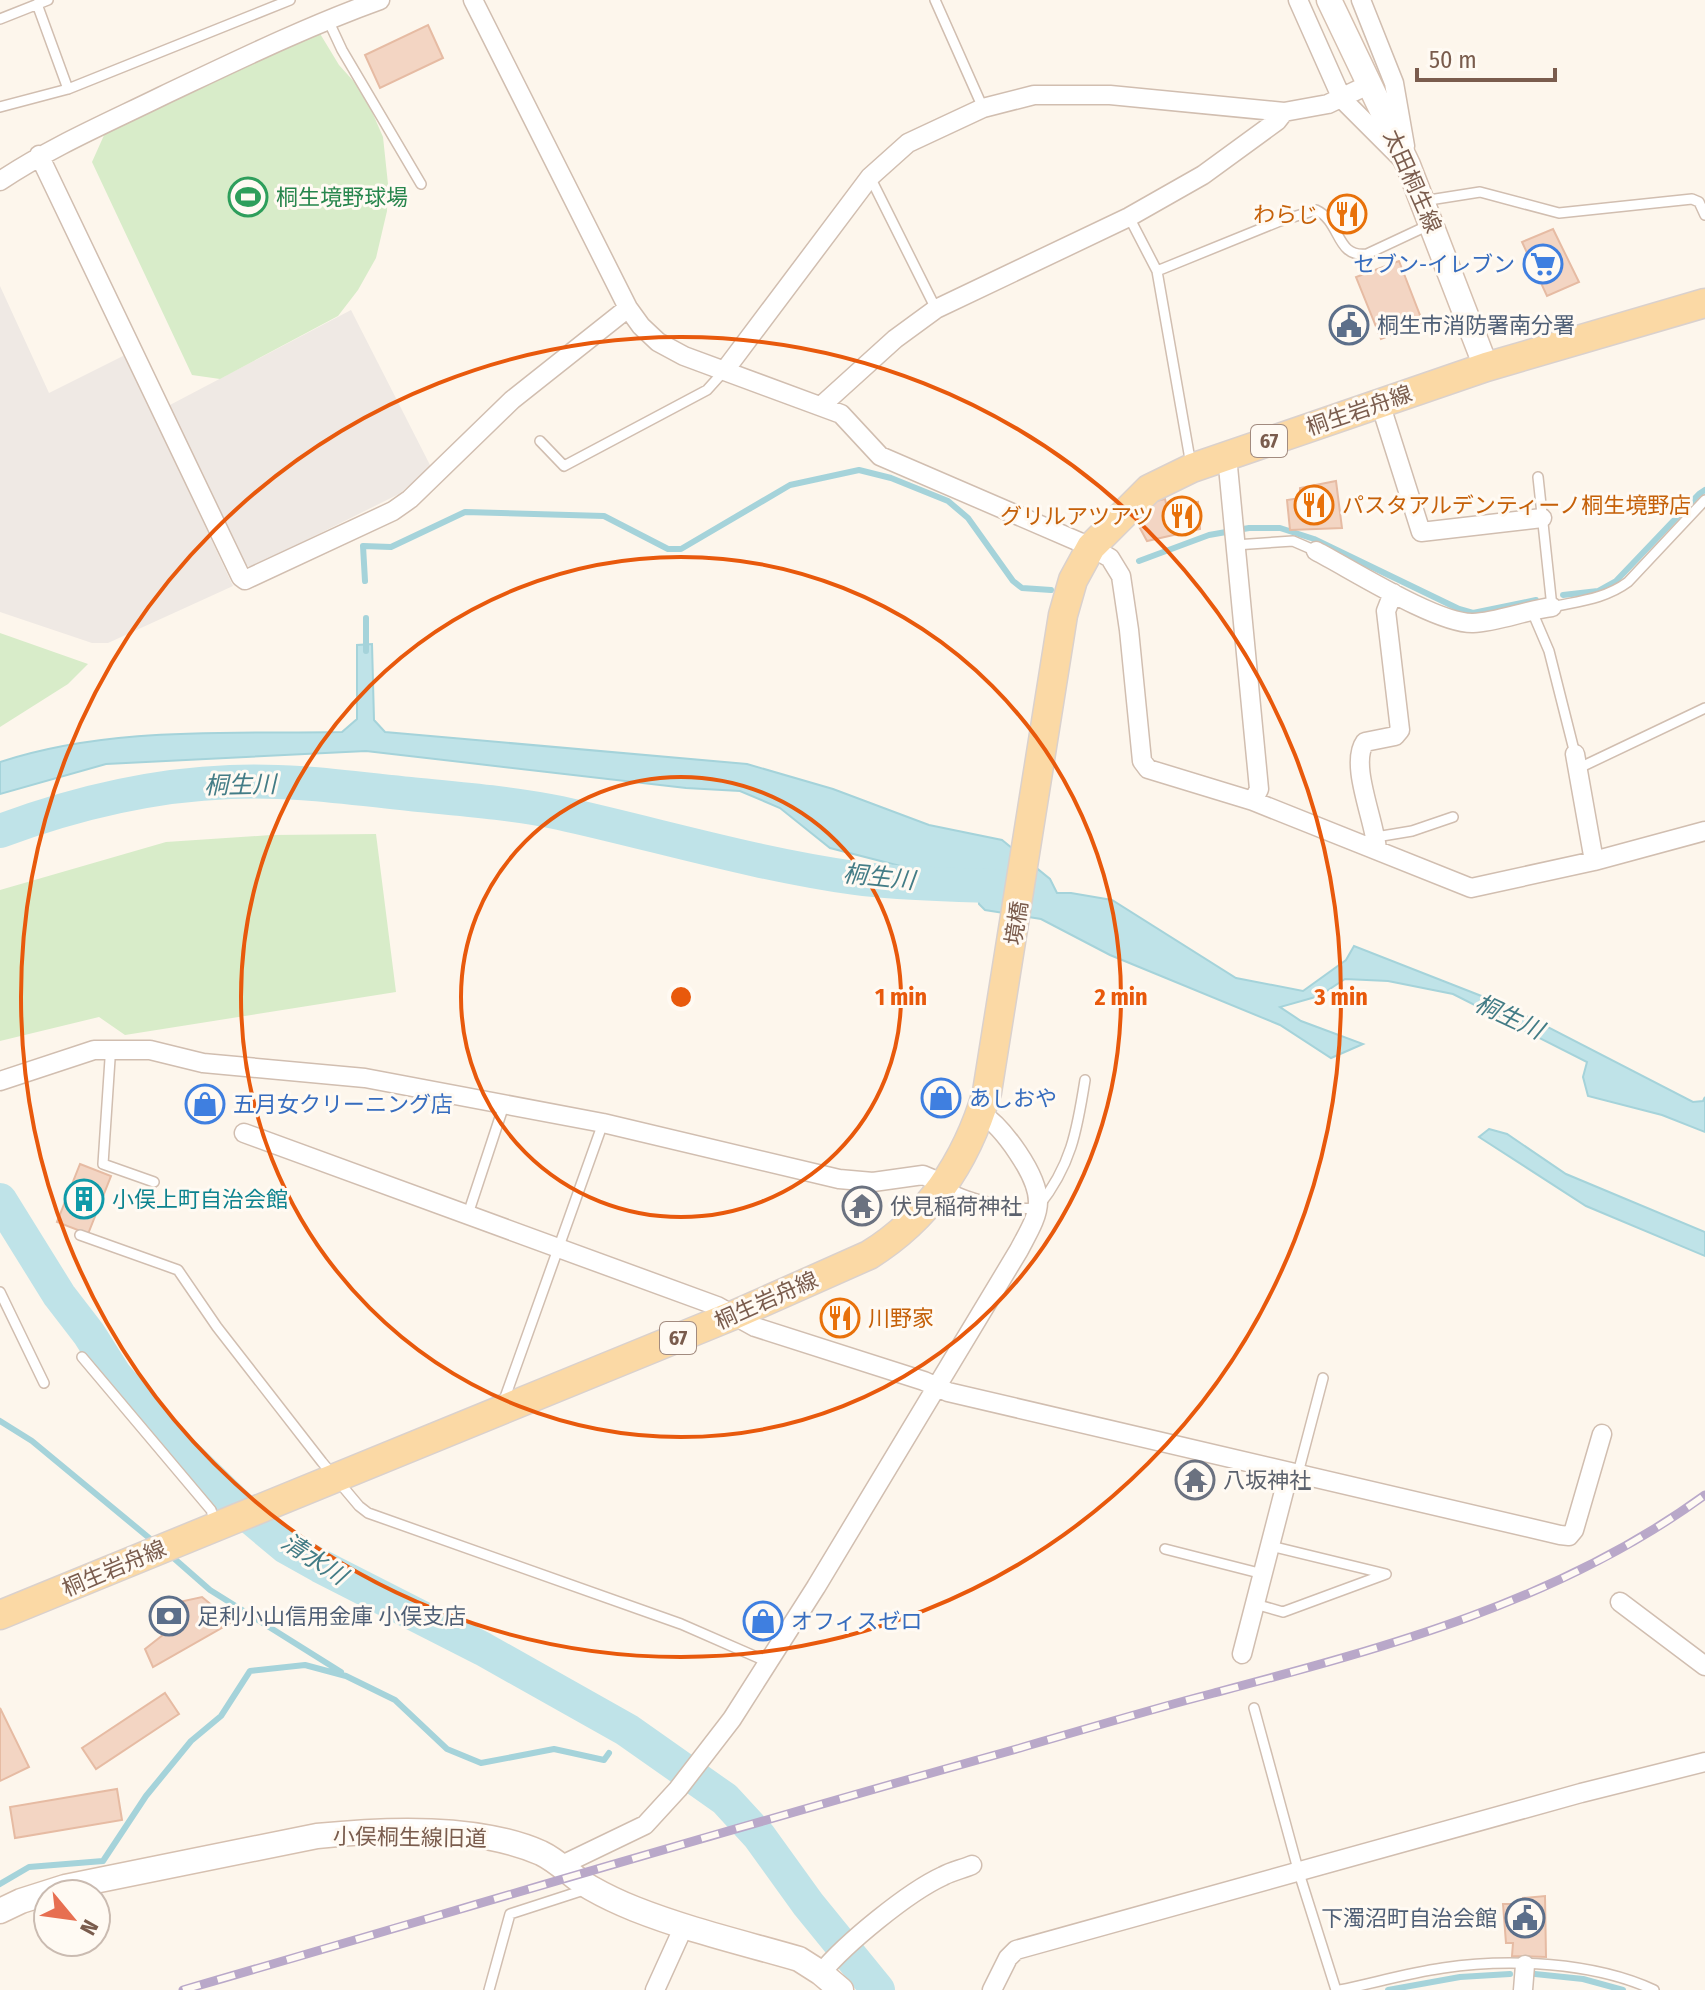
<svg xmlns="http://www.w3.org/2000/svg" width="1705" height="1990" viewBox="0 0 1705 1990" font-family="'Fira Sans Condensed','Noto Sans JP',sans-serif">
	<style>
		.industrial { fill: #efe9e4 }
		.green { fill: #d8ecc9 }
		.water { fill: #bfe3e8; stroke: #a5d3da; stroke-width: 2 }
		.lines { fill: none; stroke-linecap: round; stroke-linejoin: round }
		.stream { stroke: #a5d3da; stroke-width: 6 }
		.river { stroke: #bfe3e8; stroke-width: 34 }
		.building { fill: #f3d5c3; stroke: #e6bba3; stroke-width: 2 }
		.lane-casing { stroke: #d1beb0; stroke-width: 12 }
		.street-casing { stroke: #d1beb0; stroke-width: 21 }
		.secondary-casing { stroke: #d6c0b0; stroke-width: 27 }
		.primary-casing { stroke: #dad1cd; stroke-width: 31 }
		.lane { stroke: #fff; stroke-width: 9 }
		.street { stroke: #fff; stroke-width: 18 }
		.secondary { stroke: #fff; stroke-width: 24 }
		.primary { stroke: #fbd9a5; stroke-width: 28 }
		.rail-casing { stroke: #b9a8c9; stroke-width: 9 }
		.rail { stroke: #fffaf3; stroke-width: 6; stroke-dasharray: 18; stroke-linecap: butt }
		.ring { fill: none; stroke: #e8590c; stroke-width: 4 }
		.labels { text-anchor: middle; stroke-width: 6; stroke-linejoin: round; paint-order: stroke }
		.shield { fill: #fffaf3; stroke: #a28b7f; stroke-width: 2 }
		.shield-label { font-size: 20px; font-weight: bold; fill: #7a5c4d }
		.street-label { font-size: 22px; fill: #7a5c4d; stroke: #fffaf3 }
		.leisure-label { font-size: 22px; fill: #27864d; stroke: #fffaf3; text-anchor: start }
		.food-label { font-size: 22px; fill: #c56008; stroke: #fffaf3; text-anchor: end }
		.shop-label { font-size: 22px; fill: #366cbe; stroke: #fffaf3; text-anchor: start }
		.service-label { font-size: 22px; fill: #4e5e75; stroke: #fffaf3; text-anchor: start }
		.culture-label { font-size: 22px; fill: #0d838f; stroke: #fffaf3; text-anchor: start }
		.worship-label { font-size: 22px; fill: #5b616d; stroke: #fffaf3; text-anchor: start }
		.water-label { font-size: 24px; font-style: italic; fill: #437c86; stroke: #fffaf3 }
		.centre { fill: #e8590c; stroke: #fffaf3; stroke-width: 4 }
		.ring-label { font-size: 24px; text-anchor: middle; font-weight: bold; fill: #e8590c; stroke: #fffaf3; stroke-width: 6; stroke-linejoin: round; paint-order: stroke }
	</style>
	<rect width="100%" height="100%" fill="#fdf6ec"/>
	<path class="industrial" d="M0,286l49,107 76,-38 108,231 -125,57h-16l-92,-31z
		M351,310l80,157 -32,27 -147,73 -7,-2 -77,-159z"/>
	<path class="green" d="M319,32l20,33 18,20 13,22 13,30 5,47 -1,27 -11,47 -18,32 -20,26 -118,63 -28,-4 -100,-213 13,-29z
		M0,633l88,31 -20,20 -68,43z
		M376,834l20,158 -271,43 -26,-18 -99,24v-151l166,-48 105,-7z"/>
	<path class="water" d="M372,644l2,76 11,12 362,32 86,25 96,36 73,15 48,39 7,14h14l41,7 124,78 67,13 43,-31 8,-14 153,60 186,96 10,-1 2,-4v35l-43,-17 -74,-19 -5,-19 4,-15 -134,-68 -65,-13 -43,-2 -26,17 -39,11 21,14 62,23 -32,14 -51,-33 -170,-70 -69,-36 -56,-9 -6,-6 -1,-14 -31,-12 -117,-30 -50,-40 -40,-17 -54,-3 -320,-37 -260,13 -106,30v-32c110,-36 228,-28 342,-30l15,-13v-74z
		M1489,1129l18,5 59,40 139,58v24l-119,-50 -107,-69z"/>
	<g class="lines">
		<path class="stream" d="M1139,561l70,-26 40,-7h31l34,11 145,70 14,4 63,-13
			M365,581l-2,-35 28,1 74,-35 139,4 64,33h13l109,-64 69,-15 32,8 57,23 20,17 45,63 9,7 29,2
			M1563,595l35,-4 18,-10 83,-87 6,-4
			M366,618v33
			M0,1421l32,20 122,101
			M169,1554l41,36 131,82
			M0,1884l29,-17 74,-6 43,-65 45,-55 30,-25 29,-45 55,-6 41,11 49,24 52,49 34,14 73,-14 50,11 5,-7
			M1535,1974l48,5 40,11
			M1388,1990l72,-13 50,-3"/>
		<path class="river" d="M0,831c73,-27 152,-46 230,-49 59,-3 121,6 180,12 50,5 101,9 150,19 99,22 195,51 295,65 52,7 105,6 157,9
			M0,1200l59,95 30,39 26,41 59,69 69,67 43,36 34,19 163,83 144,81 98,69 34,37 49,68 70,86"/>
	</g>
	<path class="building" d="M428,25l15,33 -63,30 -15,-33z
		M1553,229l26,53 -32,14 -25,-54z
		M1399,261l24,62 -42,16 -25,-62z
		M1336,481l6,47 -52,2 -3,-30 13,-2v-10z
		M1165,499l2,9 31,-6 2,27 -53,12 -12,-22 21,-18z
		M80,1164l31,12 -23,58 -31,-12z
		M202,1597l30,25 -79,45 -8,-18 19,-15 -3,-28z
		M165,1693l14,21 -83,55 -14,-21z
		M0,1708l29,59 -29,14z
		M117,1789l5,31 -107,18 -5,-31z
		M1545,1896l1,61 -34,-1 1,-13h-7l-3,-39h20v-6z"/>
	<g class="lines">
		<defs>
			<path id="lane" d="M935,0l48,108
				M37,4l31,85
				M0,19l48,-19
				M328,20l14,30 79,134
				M0,107l68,-18 222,-89
				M870,177l66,132
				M1423,201l57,-9 79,21 133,-14 7,3 6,13
				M1129,217l28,54 34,194
				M1157,271l123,-50 36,-11c26,12 19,48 51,44l62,-29
				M540,441l24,25 143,-76 18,-20
				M1538,477l14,130c27,-6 53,-8 76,-25l77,-82
				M1235,545l58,-4 23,10
				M1531,609l18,42 26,103
				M1579,768l126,-60
				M1376,837l36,-6 41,-14
				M108,1050l2,9 -7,105 51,18
				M945,1185c16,12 74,28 93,22 33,-41 39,-76 47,-127
				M468,1214l36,-109
				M80,1235l98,35 39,57 105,135 37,44 9,7 313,111 87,38
				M0,1292l44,91
				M82,1357l129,153 4,12
				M503,1403l100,-280
				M1298,1473l25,-95
				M1165,1549l98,25
				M1255,1604l28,8 103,-38 -115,-28
				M1254,1708l45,165 37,117
				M489,1990l21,-76 77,-25
				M1340,1990c34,-7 68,-17 103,-22 65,-10 151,-6 211,22"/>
			<path id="street" d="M473,0l155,308 13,18 17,16 26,14 157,58 39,42 211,91 19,11 11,18 8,54 13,131 6,8 105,32 218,87 123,-27 111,-30
				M1298,0l44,99 58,58
				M1361,0l33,83 11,63
				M39,155l202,422 4,3 148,-69 17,-12 102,-99 116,-92
				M0,181c51,-34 107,-58 162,-85 72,-34 143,-69 218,-96
				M725,370l145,-193 38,-34 75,-35 51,-13h76l174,17 44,-8 40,-19
				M1380,403l41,129 121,-14
				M821,406l74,-67 41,-30 193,-92 74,-42 74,-54 7,-9
				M1227,456l32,333 -6,12
				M1316,551c35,18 121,73 157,72 24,-1 54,-13 79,-16
				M1575,754l19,107
				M1377,850c-2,-29 -28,-86 -12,-108l30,-6 5,-6 -14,-119 7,-18
				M0,1081l94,-31h56l53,13 162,15 238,45 236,56 34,3 50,-7 19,8
				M244,1133l473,173 38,21 169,54 24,11 612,143 9,1 5,-6 28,-96
				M1620,1602l85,64
				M1242,1654l47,-182
				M562,1865l83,-40 33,-36 54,-70 84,-132 203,-337c7,-14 19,-32 19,-48 0,-27 -35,-75 -57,-89
				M821,1973c25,-30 87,-81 122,-97 9,-5 20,-7 29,-11
				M655,1990l29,-64
				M992,1990l16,-32 8,-8 565,-157 124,-31
				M1523,1990l2,-25"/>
			<path id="secondary" d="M1329,0l79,165 78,202
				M0,1911l21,-10 44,-14 252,-51c69,-7 161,-11 224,17 19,9 32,25 50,35 14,8 29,15 44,21 53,21 109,34 164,50l22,14 20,17"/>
			<path id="primary" d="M0,1615l734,-300 135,-60c61,-38 98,-95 118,-163l76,-477 10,-35 18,-33 58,-58 43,-21 294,-101 219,-64"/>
		</defs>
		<use href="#lane" class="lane-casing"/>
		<use href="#street" class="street-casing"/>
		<use href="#secondary" class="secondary-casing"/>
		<use href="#primary" class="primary-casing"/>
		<use href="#lane" class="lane"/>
		<use href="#street" class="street"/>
		<use href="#secondary" class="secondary"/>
		<use href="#primary" class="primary"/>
		<defs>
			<path id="rail" d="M183,1990c279,-81 557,-164 837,-242 65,-19 129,-38 194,-55 173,-46 344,-91 491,-198"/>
		</defs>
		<use href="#rail" class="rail-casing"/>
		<use href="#rail" class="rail"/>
	</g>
	<g class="ring">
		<circle cx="681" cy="997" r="220"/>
		<circle cx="681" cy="997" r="440"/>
		<circle cx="681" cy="997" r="660"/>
	</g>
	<defs>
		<symbol id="stadium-ring" viewBox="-11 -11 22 22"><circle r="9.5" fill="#fffaf3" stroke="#2e9e5b" stroke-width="1.5"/><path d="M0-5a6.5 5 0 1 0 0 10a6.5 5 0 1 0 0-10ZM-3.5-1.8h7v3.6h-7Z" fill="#2e9e5b"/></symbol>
		<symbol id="restaurant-ring" viewBox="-11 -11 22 22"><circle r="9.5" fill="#fffaf3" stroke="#e8710a" stroke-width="1.5"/><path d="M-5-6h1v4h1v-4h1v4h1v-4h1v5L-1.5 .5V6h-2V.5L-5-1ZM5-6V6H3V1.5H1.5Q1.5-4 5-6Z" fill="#e8710a"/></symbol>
		<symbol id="supermarket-ring" viewBox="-11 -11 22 22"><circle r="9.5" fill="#fffaf3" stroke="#3f7fe0" stroke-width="1.5"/><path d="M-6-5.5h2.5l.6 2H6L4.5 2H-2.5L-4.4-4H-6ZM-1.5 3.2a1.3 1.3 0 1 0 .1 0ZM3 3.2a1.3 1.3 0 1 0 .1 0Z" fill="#3f7fe0"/></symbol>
		<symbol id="civic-ring" viewBox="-11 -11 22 22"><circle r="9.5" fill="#fffaf3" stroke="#5c6f8a" stroke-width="1.5"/><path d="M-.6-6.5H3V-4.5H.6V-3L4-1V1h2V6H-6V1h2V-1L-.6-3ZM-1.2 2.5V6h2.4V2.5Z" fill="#5c6f8a"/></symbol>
		<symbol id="shop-ring" viewBox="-11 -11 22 22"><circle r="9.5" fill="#fffaf3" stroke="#3f7fe0" stroke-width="1.5"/><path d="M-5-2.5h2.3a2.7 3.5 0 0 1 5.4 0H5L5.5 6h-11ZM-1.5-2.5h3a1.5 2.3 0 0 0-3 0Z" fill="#3f7fe0"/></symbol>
		<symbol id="building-ring" viewBox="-11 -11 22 22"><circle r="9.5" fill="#fffaf3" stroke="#0f9aa8" stroke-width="1.5"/><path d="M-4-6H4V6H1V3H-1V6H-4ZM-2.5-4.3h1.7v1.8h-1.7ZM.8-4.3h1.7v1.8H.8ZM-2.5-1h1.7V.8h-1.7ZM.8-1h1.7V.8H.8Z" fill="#0f9aa8"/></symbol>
		<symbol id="temple-ring" viewBox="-11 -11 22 22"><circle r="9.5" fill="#fffaf3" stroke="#6b7280" stroke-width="1.5"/><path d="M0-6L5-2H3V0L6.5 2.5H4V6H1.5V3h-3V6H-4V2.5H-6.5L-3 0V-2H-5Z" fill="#6b7280"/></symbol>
		<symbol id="bank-ring" viewBox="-11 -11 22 22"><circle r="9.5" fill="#fffaf3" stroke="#5c6f8a" stroke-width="1.5"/><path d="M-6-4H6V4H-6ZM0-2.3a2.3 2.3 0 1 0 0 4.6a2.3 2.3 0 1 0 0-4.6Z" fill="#5c6f8a"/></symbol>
	</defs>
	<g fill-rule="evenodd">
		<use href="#stadium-ring" x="226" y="175" width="44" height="44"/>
		<use href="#restaurant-ring" x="1325" y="192" width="44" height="44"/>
		<use href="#supermarket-ring" x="1521" y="242" width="44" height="44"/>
		<use href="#civic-ring" x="1327" y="303" width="44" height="44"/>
		<use href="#restaurant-ring" x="1292" y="483" width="44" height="44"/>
		<use href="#restaurant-ring" x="1160" y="494" width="44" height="44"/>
		<use href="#shop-ring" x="919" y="1076" width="44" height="44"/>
		<use href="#shop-ring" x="183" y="1082" width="44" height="44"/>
		<use href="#building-ring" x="62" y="1177" width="44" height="44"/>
		<use href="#temple-ring" x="840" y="1184" width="44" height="44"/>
		<use href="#restaurant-ring" x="818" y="1296" width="44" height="44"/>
		<use href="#temple-ring" x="1173" y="1458" width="44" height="44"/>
		<use href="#bank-ring" x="147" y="1594" width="44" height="44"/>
		<use href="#shop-ring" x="741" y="1599" width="44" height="44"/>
		<use href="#civic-ring" x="1503" y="1896" width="44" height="44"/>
	</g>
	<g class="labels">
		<g class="shield">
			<rect x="1251" y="425" width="36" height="32" rx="6"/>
			<rect x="660" y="1322" width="36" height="32" rx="6"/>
		</g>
		<g class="shield-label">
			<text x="1269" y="448">67</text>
			<text x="678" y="1345">67</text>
		</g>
		<g class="street-label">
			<text transform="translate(1413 181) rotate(66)" y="8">太田桐生線</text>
			<text transform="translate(1359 410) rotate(-19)" y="8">桐生岩舟線</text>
			<text transform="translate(1016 923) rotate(-81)" y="8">境橋</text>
			<text transform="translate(766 1300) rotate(-24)" y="8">桐生岩舟線</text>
			<text transform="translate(114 1568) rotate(-23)" y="8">桐生岩舟線</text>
			<text transform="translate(410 1837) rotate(1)" y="8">小俣桐生線旧道</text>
		</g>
		<g class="leisure-label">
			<text x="276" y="205">桐生境野球場</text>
		</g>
		<g class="food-label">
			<text x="1319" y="222">わらじ</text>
			<text x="1342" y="513" text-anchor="start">パスタアルデンティーノ桐生境野店</text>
			<text x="1154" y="524">グリルアツアツ</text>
			<text x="868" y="1326" text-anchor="start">川野家</text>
		</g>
		<g class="shop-label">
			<text x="1515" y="272" text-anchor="end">セブン-イレブン</text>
			<text x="969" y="1106">あしおや</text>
			<text x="233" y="1112">五月女クリーニング店</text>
			<text x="791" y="1629">オフィスゼロ</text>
		</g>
		<g class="service-label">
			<text x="1377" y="333">桐生市消防署南分署</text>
			<text x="197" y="1624">足利小山信用金庫 小俣支店</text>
			<text x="1497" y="1926" text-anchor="end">下濁沼町自治会館</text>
		</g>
		<g class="culture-label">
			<text x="112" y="1207">小俣上町自治会館</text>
		</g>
		<g class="worship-label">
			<text x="890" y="1214">伏見稲荷神社</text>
			<text x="1223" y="1488">八坂神社</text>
		</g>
		<g class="water-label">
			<text transform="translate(240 785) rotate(-1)" y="8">桐生川</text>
			<text transform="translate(879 877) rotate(6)" y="8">桐生川</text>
			<text transform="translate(1509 1017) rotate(25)" y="8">桐生川</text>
			<text transform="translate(314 1559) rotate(33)" y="8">清水川</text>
		</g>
	</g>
	<circle cx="681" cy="997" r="12" class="centre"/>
	<g class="ring-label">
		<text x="901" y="1005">1 min</text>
		<text x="1121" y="1005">2 min</text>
		<text x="1341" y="1005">3 min</text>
	</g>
	<g transform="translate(72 1918) rotate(119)"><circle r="38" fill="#fffaf3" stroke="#cabbb1" stroke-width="2"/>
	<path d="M0-6L14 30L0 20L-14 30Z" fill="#e76f51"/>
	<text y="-12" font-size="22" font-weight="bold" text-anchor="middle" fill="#7a5c4d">N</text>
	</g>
	<path d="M1417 68v12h138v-12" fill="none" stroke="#7a5c4d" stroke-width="4"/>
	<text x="1429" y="68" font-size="24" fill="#7a5c4d" stroke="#fffaf3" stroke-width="6" paint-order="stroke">50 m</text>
</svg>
